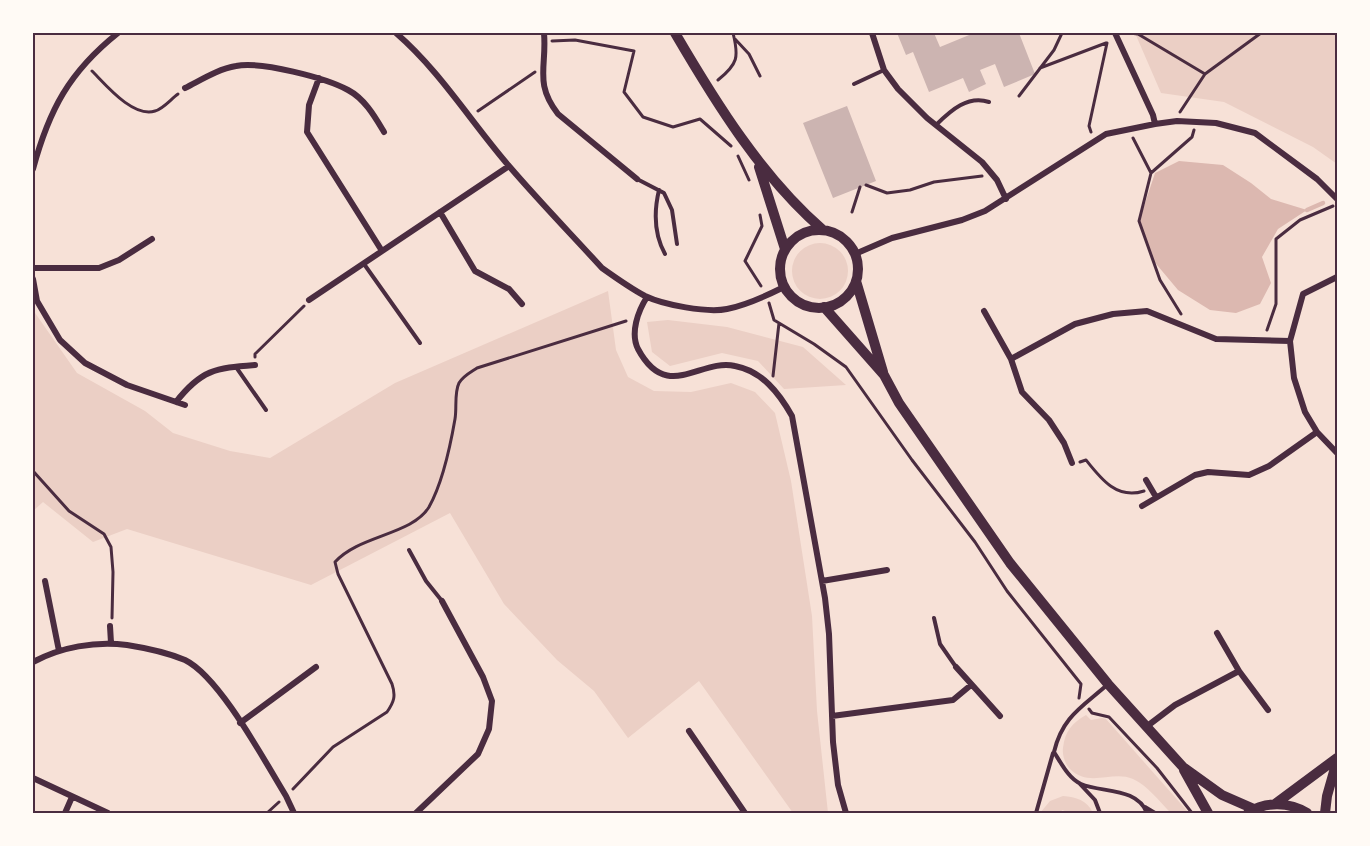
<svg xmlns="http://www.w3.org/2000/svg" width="1370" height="846" viewBox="0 0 1370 846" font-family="Bitter,serif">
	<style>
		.green { fill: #ebcfc5 }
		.water { fill: #dcb8b0 }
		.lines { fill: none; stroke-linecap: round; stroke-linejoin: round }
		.stream { stroke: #dcb8b0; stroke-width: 4.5 }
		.building { fill: #ccb4b1 }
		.path { stroke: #4a2c40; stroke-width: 3 }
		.service { stroke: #4a2c40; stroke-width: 4 }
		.minor { stroke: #4a2c40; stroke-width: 6 }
		.secondary { stroke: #4a2c40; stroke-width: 10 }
		.primary { stroke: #4a2c40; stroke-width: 10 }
		.neatline { fill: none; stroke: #4a2c40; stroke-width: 2 }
	</style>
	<rect width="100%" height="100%" fill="#f7e1d7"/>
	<path class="green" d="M1135,33h202v131l-24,-17 -89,-45 -63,-9z
		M792 271a28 28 0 1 1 56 0a28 28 0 1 1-56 0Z
		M608,291l8,59 12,27 26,14 37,1 40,-9 24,9 20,21 16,68 21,135 5,95 11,102h-35l-94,-132 -71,57 -34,-47 -37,-31 -53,-56 -54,-91 -139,72 -184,-56 -34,13 -50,-40 -10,9v-201l44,63 68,38 28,22 57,18 40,7 125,-75z
		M668,320l59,7 76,20 43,38 -62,4 -26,-28 -36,-8 -52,13 -18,-14 -5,-30z
		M1086,715l5,5 11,-2 4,1 83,94h-18c-11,-11 -24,-28 -38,-34 -21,-9 -44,9 -63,-10 -5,-5 -8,-14 -7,-21 2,-17 9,-25 23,-33z
		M1063,796c13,1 24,4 30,17h-23l-8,-3 -1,3h-21l10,-12z"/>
	<path class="water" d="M1179,161l44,4 28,18 20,16 36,11 -29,19 -16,28 9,26 -11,21 -24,9 -26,-3 -32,-20 -26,-31 -13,-38 16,-48z"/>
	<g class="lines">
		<path class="stream" d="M1307,210l16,-7"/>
	</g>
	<path class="building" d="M897,33h37l6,14 34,-14h45l16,41 -31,13 -9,-23 -15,6 6,14 -17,8 -6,-14 -34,14 -16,-40 -7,3z
		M847,106l29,75 -43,17 -30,-75z"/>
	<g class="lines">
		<path class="path" d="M1129,33l9,1 67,40
			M735,39l14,15 11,22
			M552,41l23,-1 59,11 -10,41 19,25 30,10 27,-8 31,27
			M1040,68l66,-25
			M92,71c14,14 41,47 63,40 8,-2 16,-12 23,-17
			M718,80c20,-16 21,-23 15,-47
			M1019,96l35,-46 8,-17
			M478,111l57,-39
			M1180,112l25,-38 56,-41
			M1091,132l-2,-6 18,-83
			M1133,138l18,35 -12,48 21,59 21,34
			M738,156l11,24
			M1151,173l41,-36 2,-7
			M866,185l21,8 23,-3 24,-8 48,-6
			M852,212l8,-25
			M760,215l2,11 -17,35 16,25
			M769,303l5,17 40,24 32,23 66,93 63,82 32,49 74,93 -2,14
			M1267,330l9,-26v-65l24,-19 33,-14
			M255,357v-3l49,-48
			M773,376l6,-53
			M1080,462l6,-2c15,19 31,40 58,31
			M33,471l36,40 35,23 7,13 2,25 -1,46
			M1089,709l3,4 17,4 48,51 35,45
			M293,789l40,-42 54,-35c7,-10 9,-16 5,-28l-54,-110 -3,-12c24,-27 77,-27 94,-55 14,-25 21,-59 26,-88 2,-11 -1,-26 4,-36 4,-7 12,-11 18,-15l149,-47
			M267,813l12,-11"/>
		<path class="service" d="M854,84l30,-14
			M936,125c15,-15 32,-30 53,-23
			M637,179l27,14 8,17 5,34
			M659,190c-5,21 -5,44 6,64
			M364,264l56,79
			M236,367l30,43
			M409,550l17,31 16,20
			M934,618l6,26 16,23
			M1107,685c-25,22 -45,32 -53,67 7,11 15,27 27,32 21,9 56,3 66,29
			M1080,784l15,16 5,13
			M1145,807l10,6
			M1036,813l17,-60"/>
		<path class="minor" d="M396,33c44,38 75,89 113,133 30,35 62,68 93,102 14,10 28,20 43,28 19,9 62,17 82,13 20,-4 39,-13 57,-22
			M544,33c3,34 -10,50 14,81l79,65
			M872,33l12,37 14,19 29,29 55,44 15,18 9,19
			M1115,33l38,82 2,9
			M319,78l-10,27 -2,27 75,119
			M185,88c16,-8 33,-19 51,-22 25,-5 90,12 112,24 17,9 27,27 36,42
			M33,169c16,-59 36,-97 85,-136
			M440,212l35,59 34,18 13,15
			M855,254l37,-16 70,-18 23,-9 121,-77 49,-10 22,-3 39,2 39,10 62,46 20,20
			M33,268h66l20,-8 33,-21
			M1337,277l-34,17 -13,47 4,37 11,34 12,20 20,21
			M33,279l4,22 23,39 25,23 42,22 58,20
			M647,297c-9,14 -17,36 -9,52 29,54 62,9 97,17 27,5 44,27 57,50l33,182 4,36 4,108 5,43 8,28
			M309,300l200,-134
			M984,311l27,48 11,33 27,28 15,23 8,20
			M1011,359l64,-35 38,-10 34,-3 69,28 74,2
			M176,402c25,-32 39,-34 79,-37
			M1146,480l10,17
			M1142,506l53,-31 13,-3 41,3 20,-9 48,-34
			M45,581l14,70
			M822,581l65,-11
			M110,626l1,17
			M1217,633l22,38 29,39
			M33,662c28,-15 62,-21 94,-17 19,3 39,7 58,15 35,17 80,102 101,136l8,17
			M956,667l44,49
			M832,716l121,-16 18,-15
			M240,723l76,-56
			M1146,727l29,-22 64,-34
			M689,731l56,82
			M33,778l75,35
			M65,813l7,-16
			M416,813l62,-59 11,-25 3,-28 -9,-24 -41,-76"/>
		<path class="secondary" d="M675,33c41,70 86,143 148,197
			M759,167l26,82
			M780 269a39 39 0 1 1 78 0a39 39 0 1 1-78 0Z
			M856,281l27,91
			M824,307l60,68 15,28 111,160 98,121 75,83 39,28 32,14
			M1184,770l24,43"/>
		<path class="primary" d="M1275,804l62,-46
			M1248,813c17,-12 42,-11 59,0
			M1325,813l2,-17 10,-35"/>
	</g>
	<rect width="1370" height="846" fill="none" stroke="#fffaf5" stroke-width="69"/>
	<rect x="34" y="34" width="1302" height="778" class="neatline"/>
</svg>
